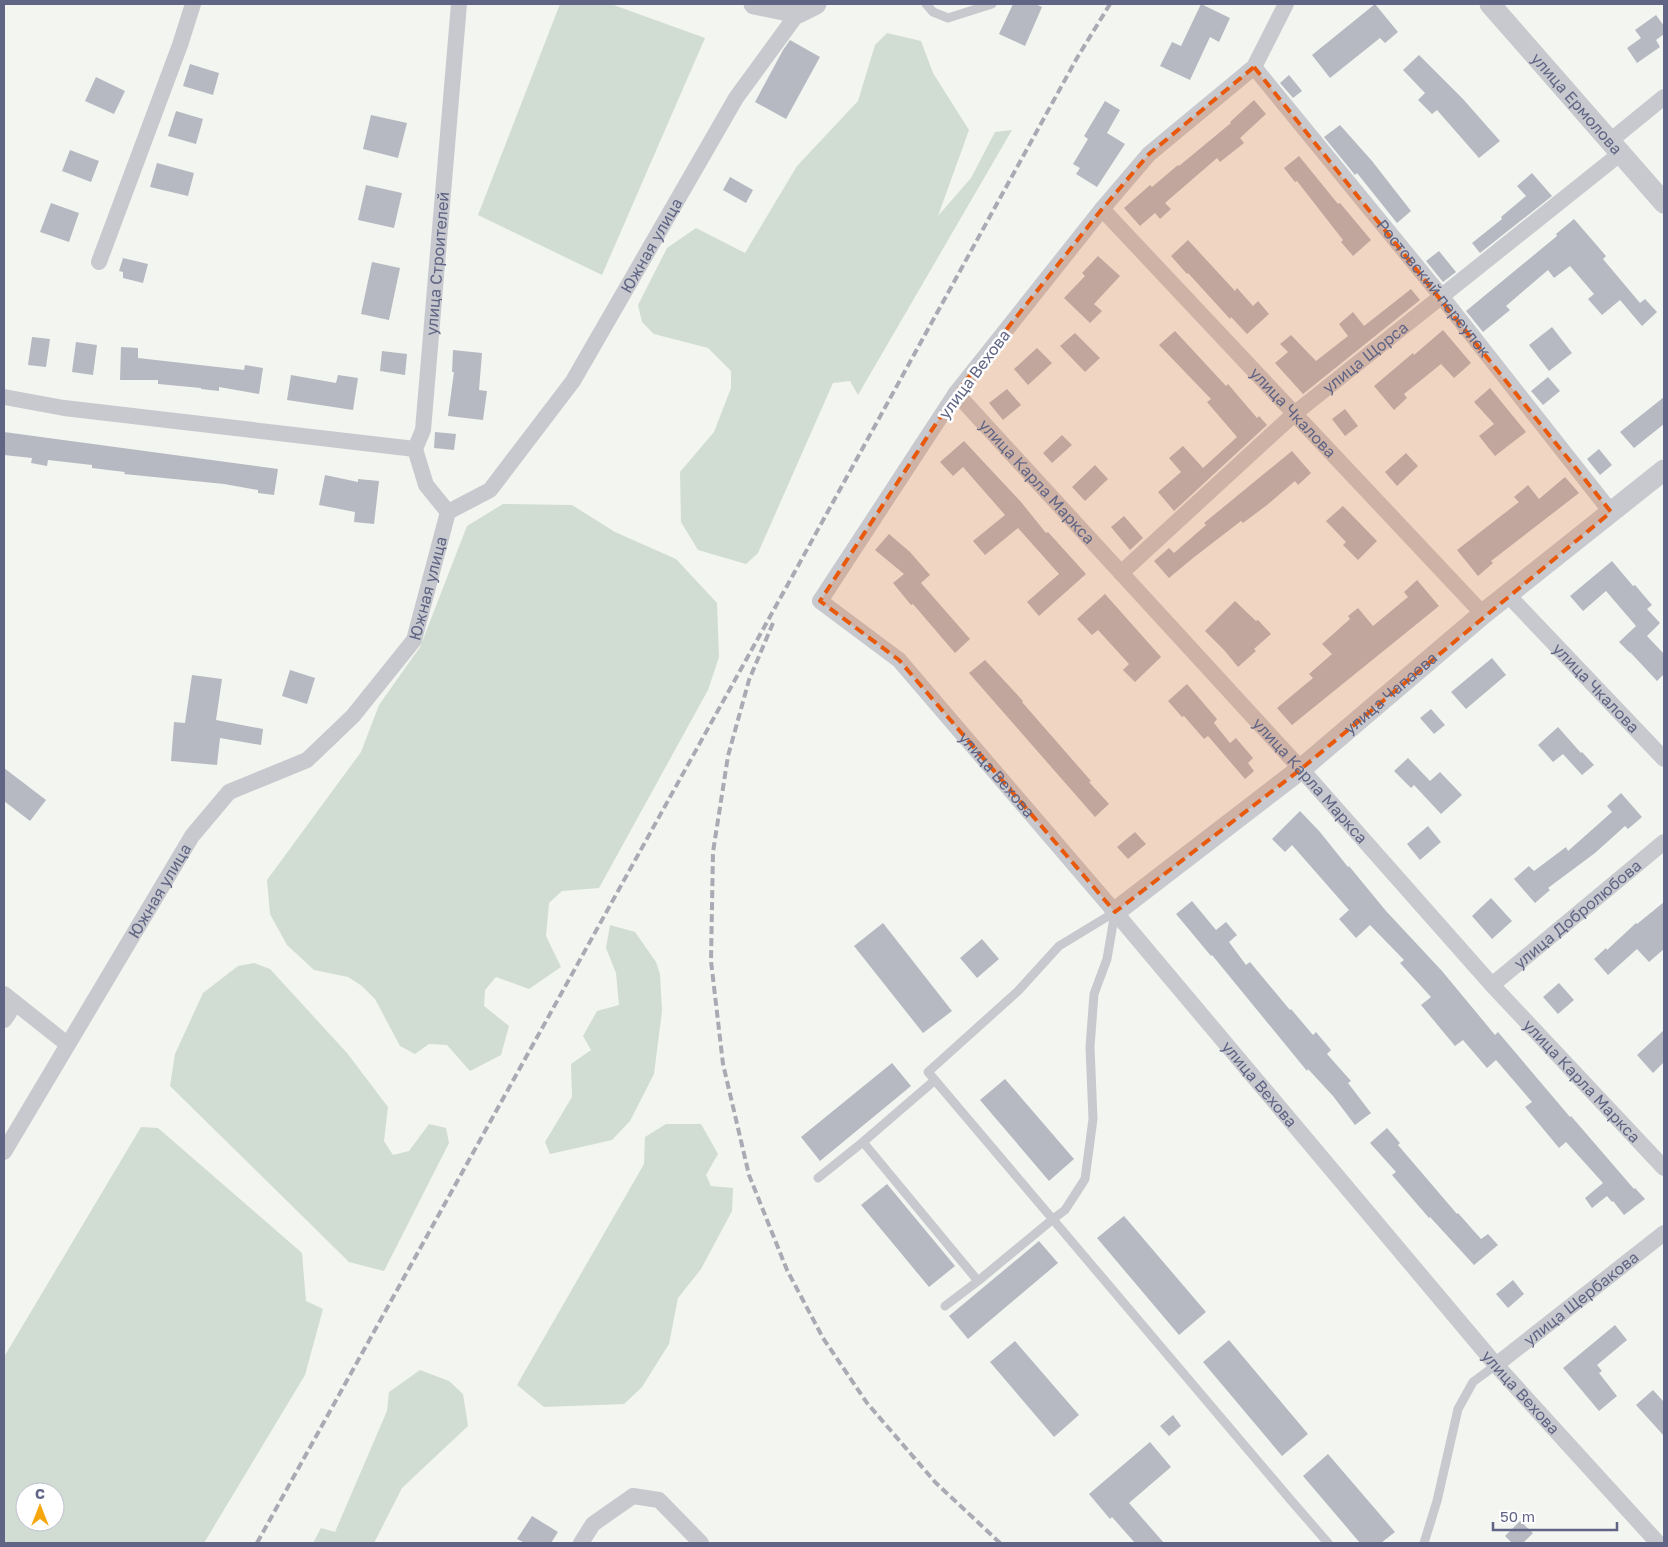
<svg xmlns="http://www.w3.org/2000/svg" width="1668" height="1547" viewBox="0 0 1668 1547" font-family="'Golos Text',sans-serif">
	<style>
		.green { fill: #d1ddd2; fill-rule: evenodd }
		.building { fill: #b7b9c2 }
		.lines { fill: none; stroke-linecap: round; stroke-linejoin: round }
		.service { stroke: #c8c9ce; stroke-width: 9 }
		.minor { stroke: #c8c9ce; stroke-width: 16 }
		.tertiary { stroke: #c8c9ce; stroke-width: 21 }
		.rail { stroke: #a9aab3; stroke-width: 4; stroke-dasharray: 8 4; stroke-linecap: butt }
		.marked { fill: #e8590c; fill-opacity: 0.2; stroke: #e8590c; stroke-width: 4; stroke-dasharray: 10 6; stroke-linejoin: round }
		.labels { text-anchor: middle; stroke-width: 5; stroke-linejoin: round; paint-order: stroke }
		.street-label { font-size: 16px; fill: #606585; stroke: #fff }
	</style>
	<rect width="100%" height="100%" fill="#f3f5f0"/>
	<path class="green" d="M560,4h51l94,34 -103,237 -124,-60z
		M887,33l34,8 12,32 36,57 -31,86 33,-38 24,-46 17,-2 -154,265 -8,-14 -17,2 -75,170 -12,11 -48,-14 -17,-28 -1,-50 34,-40 17,-44v-17l-23,-23 -54,-14 -12,-12 -4,-17 29,-57 29,-20 49,25 52,-87 61,-65 17,-56z
		M503,504l69,1 43,27 61,27 41,44 2,54 -11,33 -109,198 -37,3 -13,12 -3,33 15,31 -32,22 -33,-12 -11,13 -1,16 25,20 -8,29 -31,16 -23,-26 -18,-1 -14,10 -15,-8 -25,-47 -13,-13 -14,-9 -34,-7 -27,-25 -17,-31 -3,-34 94,-128 18,-47 41,-58 47,-121z
		M610,925l25,7 21,30 4,12 2,37 -8,63 -24,47 -18,19 -62,14 -5,-12 27,-45 -1,-33 20,-14 -8,-14 14,-25 22,-6 -3,-32 -10,-25z
		M254,963l16,6 77,84 41,54 -4,34 9,14 16,-4 20,-27 17,4 3,15 -65,128 -35,-9 -179,-176 5,-32 28,-61 35,-27z
		M666,1124h35l17,30 -12,21 5,11 22,2 -1,23 -31,58 -23,29 -9,46 -27,43 -18,17 -80,3 -27,-22 127,-221 1,-27z
		M141,1127l17,1 144,125 4,48 17,8 -18,66 -101,168h-200v-186zM25,1492h30v30h-30z
		M420,1370l29,11 14,13 5,32 -66,62 -28,55h-61l8,-15 14,4 52,-121 2,-19z"/>
	<path class="building" d="M1013,4h22l7,3 -17,39 -26,-12z
		M1201,4l29,14 -11,24 -9,-5 -20,43 -30,-14 12,-24 9,4z
		M1375,4l23,28 -13,11 -5,-5 -50,40 -18,-23z
		M1656,15l8,11v8l-8,6 4,7 -23,16 -10,-15 14,-10 -6,-8z
		M790,40l30,17 -34,62 -31,-17 28,-52z
		M1419,55l44,44 37,42 -21,17 -42,-48 -5,4 -14,-14 7,-7 -22,-23z
		M190,64l29,9 -6,22 -30,-9z
		M1289,75l13,16 -9,7 -13,-15z
		M96,77l29,14 -11,23 -29,-13z
		M1254,100l12,14 -26,24 4,5 -24,19 -3,-4 -52,45 6,6 -11,10 -5,-6 -15,13 -16,-18 26,-23 2,2 26,-22 1,1 52,-43 -1,-1z
		M1105,101l15,9 -13,23 18,11 -28,43 -21,-13 4,-6 -7,-4 15,-25 -4,-3z
		M176,111l27,8 -7,25 -28,-8z
		M371,115l36,8 -9,35 -35,-9z
		M1340,125l32,36 39,50 -14,12 -40,-50 -2,2 -31,-38z
		M70,150l29,11 -8,21 -29,-11z
		M1299,156l39,48 2,-1 31,37 -18,16 -12,-14 2,-2 -46,-59 -2,1 -11,-14z
		M157,163l37,10 -6,23 -38,-9z
		M1532,173l20,23 -72,57 -8,-10 30,-24 -1,-2 25,-21 -9,-10z
		M730,177l23,13 -7,13 -23,-13z
		M366,185l36,8 -8,35 -36,-8z
		M51,203l28,10 -10,29 -29,-10z
		M1574,219l32,37 -3,3 37,44 5,-4 12,13 -15,14 -22,-26 -18,15 -14,-16 6,-5 -24,-28 -16,12 -6,-8 -42,36 4,4 -27,22 -17,-21 91,-75 -1,-2z
		M1188,240l47,51 2,-3 16,18 5,-5 11,13 -22,20 -16,-17 -1,2 -42,-46 -1,1 -16,-18z
		M1439,251l17,21 -13,10 -17,-21z
		M1098,256l22,20 -26,28 8,7 -12,12 -26,-25 21,-22 -3,-3z
		M123,258l25,6 -5,19 -20,-5v-6l-4,-1z
		M372,262l28,6 -11,52 -28,-6z
		M1411,289l9,11 -117,94 -28,-31 13,-11 -8,-8 11,-9 25,26 32,-25 -9,-12 14,-12 11,14z
		M1552,327l20,26 -23,18 -20,-26z
		M1443,330l28,33 -17,15 -13,-14 -37,30 3,4 -13,12 -20,-24 39,-33 1,2z
		M1175,331l51,55 2,-2 29,34 2,-2 8,9 -93,86 -16,-19 23,-20 -12,-14 14,-12 20,22 34,-31 -30,-35 4,-3 -52,-54z
		M1075,333l25,25 -15,14 -25,-26z
		M32,337l18,2 -4,28 -18,-2z
		M76,342l21,3 -4,30 -21,-3z
		M121,347l17,1v10l106,12 1,-5 18,3 -4,26 -40,-7v4l-18,-2v-1l-43,-4v-4h-38z
		M1037,348l15,15 -24,22 -14,-16z
		M453,350l29,3 -3,37 8,1 -4,29 -35,-4 6,-44h-2z
		M382,351l25,3 -2,21 -25,-4z
		M291,375l45,8 2,-8 20,3 -5,32 -66,-10z
		M1548,377l12,14 -17,14 -12,-14z
		M1490,388l36,44 -31,24 -16,-20 15,-12 -20,-22z
		M1007,389l14,16 -18,15 -14,-17z
		M1664,397v27l-30,24 -14,-16z
		M1345,409l13,17 -13,10 -13,-17z
		M4,432l274,37 -4,26 -16,-2v-3l-34,-6 -100,-10 1,-2 -33,-4v-3l-44,-5 -1,6 -16,-3 1,-5 -28,-3z
		M435,432l21,2 -2,16 -20,-2z
		M1062,435l10,10 -20,18 -9,-10z
		M964,441l57,61 25,31 2,-1 38,42 -47,42 -12,-14 32,-28 -41,-46 -33,27 -12,-14 32,-26 -42,-48 -10,9 -13,-14z
		M1599,449l13,16 -12,10 -13,-16z
		M1292,451l19,22 -13,12 -3,-4 -28,24 -24,18 -2,-2 -48,37 -24,20 -15,-17 15,-13 5,5 32,-28 -2,-2z
		M1406,453l12,13 -21,20 -12,-14z
		M1095,465l13,14 -23,22 -13,-14z
		M325,475l33,7v-3l21,2 -5,43 -20,-2 1,-10 -36,-7z
		M1565,477l14,16 -88,68 2,2 -15,13 -21,-26 62,-48 -5,-5 14,-12 11,14z
		M1343,506l34,35 -19,19 -15,-15 3,-3 -20,-21z
		M1124,516l19,22 -13,12 -19,-23z
		M889,534l21,18 20,23 -9,8 49,56 -15,14 -42,-49 -2,1 -18,-22 11,-9 -29,-24z
		M1612,561l21,25 2,-1 17,20 -5,4 13,14 -13,13 17,18v20l-7,7 -27,-29v1l-11,-11 17,-16 -30,-35 -23,20 -13,-15z
		M1417,580l22,26 -147,119 -15,-17 36,-30 -4,-4 23,-20 -10,-10 28,-25 -2,-3 10,-8 15,18 35,-29 -4,-5z
		M1105,594l56,63 -26,25 -12,-12 6,-6 -31,-34 -6,5 -15,-16z
		M1235,601l21,20 2,-1 13,14 -17,15 2,2 -18,16 -14,-17 -19,-19z
		M1492,658l14,17 -40,34 -15,-17z
		M985,660l38,41 -1,1 69,79 -2,1 20,22 -14,13 -126,-144z
		M290,670l25,8 -8,26 -25,-8z
		M192,675l30,4 -6,41 47,9 -2,16 -41,-7 -3,27 -46,-4 3,-39 11,1z
		M1187,684l30,35 -3,4 16,20 6,-5 17,20 -5,5 6,8 -9,8 -37,-43 -4,3 -20,-23 -2,1 -14,-16z
		M1431,709l14,16 -11,9 -14,-16z
		M1558,727l23,26 1,-1 12,13 -12,10 -19,-21 -10,8 -15,-17z
		M1408,758l22,23 10,-9 22,23 -21,19 -27,-29 -3,3 -17,-17z
		M4,768l42,32 -16,21 -26,-20z
		M1621,793l21,24 -14,12 -3,-3 -30,27 -47,35 2,2 -15,13 -21,-24 15,-13 5,5 32,-24 2,4 44,-39 -5,-6z
		M1300,811l20,21 28,35 1,-1 37,45 56,60 53,64 3,-3 72,85 1,-1 63,73 1,-1 10,11 -21,16 -11,-14 -1,1 -5,-6 -15,12 -7,-10 18,-15 -37,-41 -7,6 -34,-41 7,-5 -36,-42 -9,8 -24,-28 -8,6 -34,-41 10,-8 -31,-34 4,-3 -34,-35 -14,13 -17,-19 10,-9 -57,-65 -7,7 -13,-13z
		M1428,826l13,16 -21,18 -13,-16z
		M1135,832l11,12 -18,15 -11,-12z
		M1491,898l21,23 -20,18 -20,-23z
		M1192,901l24,29 10,-8 11,13 -8,7 17,23 4,-3 40,48 1,-1 22,26 3,-3 15,18 -4,4 24,27 -3,2 23,30 -16,12 -22,-29 -25,-27 -1,2 -95,-116 -1,1 -35,-42z
		M1664,902v47l-15,13 -12,-13 -29,26 -14,-16 12,-11 1,2 29,-27 1,1z
		M883,923l69,88 -29,22 -69,-87z
		M982,939l17,20 -22,19 -17,-20z
		M1559,983l15,17 -16,14 -15,-17z
		M1664,1030v32l-11,11 -16,-18z
		M892,1063l19,23 -91,75 -19,-24z
		M1005,1079l69,80 -25,22 -69,-81z
		M1387,1128l13,15 -2,2 59,69 1,-1 23,26 7,-5 10,11 -24,20 -44,-48 -1,1 -37,-43 4,-3 -26,-29z
		M887,1184l68,82 -26,21 -68,-82z
		M1124,1216l82,96 -27,23 -82,-97z
		M1039,1241l19,22 -90,76 -19,-23z
		M1513,1280l11,14 -16,14 -12,-14z
		M1615,1325l12,15 -30,25 5,6 -3,2 18,23 -18,15 -36,-43z
		M1229,1340l79,94 -26,22 -79,-94z
		M1015,1341l64,74 -25,22 -64,-75z
		M1653,1390l11,12v34l-28,-31z
		M1173,1415l8,11 -12,10 -9,-10z
		M1150,1442l21,25 -42,36 35,40h-29l-23,-26 -2,2 -21,-25z
		M1328,1454l67,78 -14,11h-21l-57,-67z
		M532,1516l26,16 -7,11h-26l-8,-4z
		M1520,1521l13,12 -10,10h-11l-7,-7z"/>
	<g class="lines">
		<path class="service" d="M926,4l7,8 15,6 44,-14
			M935,1080l-72,62 115,139 75,-62 12,-9 20,-31 8,-60 -3,-72 4,-53 13,-35 8,-47 -56,34 -41,45 -90,81 361,426 39,45
			M818,1178l45,-36
			M945,1306l33,-25
			M1424,1543l13,-42 21,-92 15,-27 23,-17"/>
		<g class="minor">
			<path id="s1" d="M1286,4l-32,63 -105,87 -47,55 -146,184 -136,208 79,59 216,252 381,453 162,178"/>
			<path id="s2" d="M1254,67l188,230 169,215"/>
			<path d="M1610,141l54,-44"/>
			<path id="s3" d="M1102,209l381,405"/>
			<path d="M99,262l81,-217 13,-41"/>
			<path id="s4" d="M956,393l345,376 191,216 172,183"/>
			<path d="M4,397l60,11 351,41"/>
			<path id="s5" d="M448,512l-22,-27 -11,-36 8,-19 36,-426"/>
			<path id="s6" d="M1121,573l173,-159 327,-261"/>
			<path id="s7" d="M1508,595l156,164"/>
			<path id="s8" d="M1492,985l172,-143"/>
			<path d="M4,994l63,50"/>
			<path d="M4,1020l5,-7 5,-10"/>
			<path id="s9" d="M4,1152l188,-316 37,-44 78,-32 46,-44 61,-76 34,-128 42,-22 83,-109 163,-283 62,-85"/>
			<path id="s10" d="M1496,1365l168,-132"/>
			<path d="M581,1543l12,-19 40,-28 26,4 42,43"/>
		</g>
		<g class="tertiary">
			<path d="M754,4l44,9 18,-9"/>
			<path id="s11" d="M1490,4l174,199"/>
			<path id="s12" d="M1115,912l186,-143 182,-155 181,-144"/>
		</g>
		<path class="rail" d="M773,623l-24,57 -21,76 -15,96 -2,109 12,103 26,111 38,95 36,68 44,65 68,79 65,61
			M257,1543l536,-968 284,-517 33,-54"/>
	</g>
	<path class="marked" d="M1254,67l357,445 -310,257 -186,143 -216,-252 -79,-59 136,-208 146,-184 47,-55z"/>
	<g class="labels">
		<g class="street-label">
			<text dy="6" stroke="none"><textPath href="#s11" startOffset="132">улица Ермолова</textPath></text>
			<text dy="6" stroke="none"><textPath href="#s9" startOffset="1144">Южная улица</textPath></text>
			<text dy="6" stroke="none"><textPath href="#s5" startOffset="260">улица Строителей</textPath></text>
			<text dy="6" stroke="none"><textPath href="#s2" startOffset="285">Ростовский переулок</textPath></text>
			<text dy="6" stroke="none"><textPath href="#s6" startOffset="326">улица Щорса</textPath></text>
			<text transform="translate(974 374) rotate(-53)" y="6">улица Вехова</text>
			<text dy="6" stroke="none"><textPath href="#s3" startOffset="279">улица Чкалова</textPath></text>
			<text dy="6" stroke="none"><textPath href="#s4" startOffset="120">улица Карла Маркса</textPath></text>
			<text dy="6" stroke="none"><textPath href="#s9" startOffset="724">Южная улица</textPath></text>
			<text dy="6" stroke="none"><textPath href="#s7" startOffset="128">улица Чкалова</textPath></text>
			<text dy="6" stroke="none"><textPath href="#s12" startOffset="352">улица Чапаева</textPath></text>
			<text dy="6" stroke="none"><textPath href="#s1" startOffset="1012">улица Вехова</textPath></text>
			<text dy="6" stroke="none"><textPath href="#s4" startOffset="525">улица Карла Маркса</textPath></text>
			<text dy="6" stroke="none"><textPath href="#s9" startOffset="304">Южная улица</textPath></text>
			<text dy="6" stroke="none"><textPath href="#s8" startOffset="111">улица Добролюбова</textPath></text>
			<text dy="6" stroke="none"><textPath href="#s4" startOffset="930">улица Карла Маркса</textPath></text>
			<text dy="6" stroke="none"><textPath href="#s1" startOffset="1418">улица Вехова</textPath></text>
			<text dy="6" stroke="none"><textPath href="#s10" startOffset="108">улица Щербакова</textPath></text>
			<text dy="6" stroke="none"><textPath href="#s1" startOffset="1822">улица Вехова</textPath></text>
		</g>
	</g>
	<rect width="1668" height="1547" fill="none" stroke="#606585" stroke-width="10"/>
	<g transform="translate(40 1507)"><circle r="24" fill="#ffffff" stroke="#bfc1ce"/>
	<path d="M0-4L9 19L0 12L-9 19Z" fill="#f5a710"/>
	<text y="-8" font-size="14" font-weight="bold" text-anchor="middle" fill="#606585">С</text>
	</g>
	<path d="M1493 1522v8h124v-8" fill="none" stroke="#606585" stroke-width="2.5"/>
	<text x="1500" y="1522" font-size="15" fill="#606585" stroke="#ffffff" stroke-width="4" paint-order="stroke">50 m</text>
</svg>
